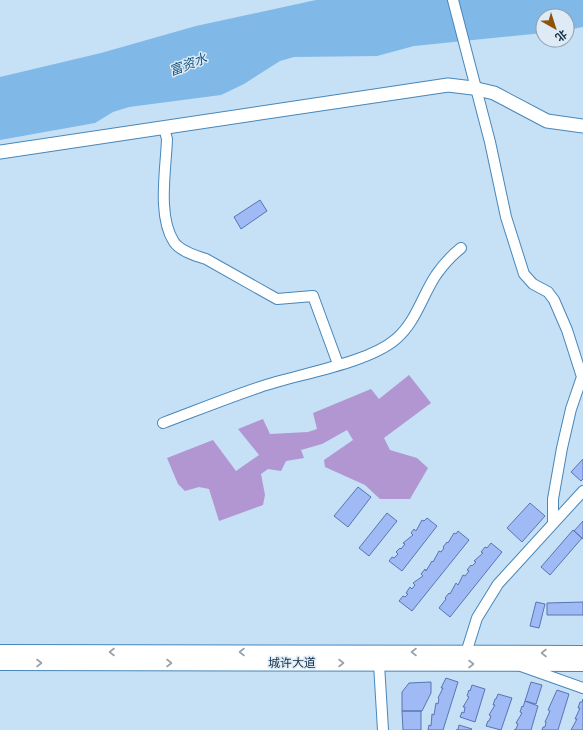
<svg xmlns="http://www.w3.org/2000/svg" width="583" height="730" viewBox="0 0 583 730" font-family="Commissioner,'Noto Sans SC',sans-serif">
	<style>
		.forest { fill: #b196d2 }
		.water { fill: #80b8e7 }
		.building { fill: #9fbaf5; stroke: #5975b3 }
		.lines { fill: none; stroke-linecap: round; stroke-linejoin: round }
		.minor-casing { stroke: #4787ba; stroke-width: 12 }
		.tertiary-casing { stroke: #4787ba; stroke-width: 15 }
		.secondary-casing { stroke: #4787ba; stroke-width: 16 }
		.minor { stroke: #fff; stroke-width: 10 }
		.tertiary { stroke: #fff; stroke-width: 13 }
		.secondary { stroke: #fff; stroke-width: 14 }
		.oneway { stroke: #95a1ab }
		.labels { text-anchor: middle; stroke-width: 3; stroke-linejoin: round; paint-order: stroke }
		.street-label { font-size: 12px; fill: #142f44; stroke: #deebf6 }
		.water-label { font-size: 13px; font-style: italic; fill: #0d4e7a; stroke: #deebf6 }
	</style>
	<rect width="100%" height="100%" fill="#c6e0f6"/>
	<path class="forest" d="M409,375l22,28 -47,35 6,12 27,8 11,10 -18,31h-30l-15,-14 -40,-18 -1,-7 29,-20 -6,-10 -25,14 -21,6 3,8 -18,3 -5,10 -13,-2 -7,5 4,21 -2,10 -44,16 -10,-32 -10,-2 -14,4 -7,-7 -11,-26 46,-18 23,31 23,-16 -21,-26 25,-10 7,15 38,-2 9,-3 -4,-16 58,-24 8,10z"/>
	<path class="water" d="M316,0h267v27l-16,3v-14h-24v17l-129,13 -37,10 -83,1 -14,4 -36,23 -23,11 -92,12 -16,5 -18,11 -95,17v-63l101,-24 95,-27z"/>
	<path class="building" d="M260,200l7,11 -26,18 -7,-12z
		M583,459v20l-2,2 -10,-9z
		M358,487l13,10 -23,30 -14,-11z
		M530,503l15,13 -23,26 -15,-14z
		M387,513l10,8 -28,35 -10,-8z
		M427,518l10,8 -35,45 -13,-10 3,-4 2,1 4,-4 -2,-2 4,-4 1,1 4,-5 -2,-1 10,-8 -2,-2 3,-4 2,2 6,-11 2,1z
		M583,521v18l-9,-8z
		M573,530l9,8 -32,37 -9,-8z
		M458,531l11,9 -57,71 -13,-10 4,-5 2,1 3,-3 -2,-1 4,-6 2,2 3,-4 -2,-2 10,-7 -2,-2 4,-5 1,2 6,-10 1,1 6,-11 2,1 3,-4 -1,-1 4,-5 1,1 6,-10 2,1z
		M491,543l11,9 -52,65 -11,-9 7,-9 -1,-1 4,-5 1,1 6,-11 2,2 5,-10 2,1 4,-5 -2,-1 4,-5 1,1 4,-4 -2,-1 9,-8 -2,-1 4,-5 2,1z
		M536,602l9,2 -6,24 -9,-2z
		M583,602v13h-36v-12z
		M446,678l12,4 -15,48h-15l1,-5 2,1 1,-12 2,1 2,-12 2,1 1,-5 -1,-1 5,-10h-2z
		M431,682v11l-9,18h-20v-19l7,-9z
		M531,682l11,3 -6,19 -11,-3z
		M472,685l13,4 -10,33 -15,-5 2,-5 2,1 1,-6h-2l6,-10 -2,-1 2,-6 1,1z
		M557,690l12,4 -11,36h-16l1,-3h2l1,-5h-1l5,-11 -2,-1z
		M498,694l14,4 -11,32 -15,-4 2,-5h1l2,-5 -2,-1 6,-10h-2l2,-6h1z
		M583,699v31h-12l6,-11h-2l5,-11h-2l2,-6h2z
		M525,701l13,5 -7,24h-17l2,-1 2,-5 -2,-1 6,-10 -2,-1 2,-6 1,1z
		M402,711h19v19h-18z
		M459,725l13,4 -1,1h-15h2z"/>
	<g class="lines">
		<defs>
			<path id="minor" d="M453,0l37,142 16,75 18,57 9,10 15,8 6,8 13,30 15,47 -11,32 -9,39 -9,51v24
				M164,128l3,11c-1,30 -10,77 7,103 6,9 22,14 32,17l71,40 36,-3 25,68
				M163,423c32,-12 64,-25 97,-36 37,-13 107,-23 136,-48 20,-17 26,-43 40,-64 7,-10 15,-19 25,-27
				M466,653l11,-35 21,-34 85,-93
				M379,664l4,66
				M521,666l62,22"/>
			<path id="tertiary" d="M0,152l448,-67 25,3 21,5 53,28 36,5"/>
			<path id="secondary" d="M0,652l583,1
				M0,663l583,1"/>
		</defs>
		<use href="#minor" class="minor-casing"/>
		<use href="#tertiary" class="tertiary-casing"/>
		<use href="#secondary" class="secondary-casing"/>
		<use href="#minor" class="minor"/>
		<use href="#tertiary" class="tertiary"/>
		<use href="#secondary" class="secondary"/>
	</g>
	<defs><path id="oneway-chevron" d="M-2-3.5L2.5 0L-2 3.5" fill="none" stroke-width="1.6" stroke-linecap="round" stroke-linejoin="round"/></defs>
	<g class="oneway">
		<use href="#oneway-chevron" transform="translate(112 652) rotate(180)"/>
		<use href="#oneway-chevron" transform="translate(242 652) rotate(-180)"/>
		<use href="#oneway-chevron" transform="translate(414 652) rotate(-180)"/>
		<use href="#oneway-chevron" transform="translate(544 653) rotate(-180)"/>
		<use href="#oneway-chevron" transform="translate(39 663)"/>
		<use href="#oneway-chevron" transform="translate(169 663)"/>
		<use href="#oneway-chevron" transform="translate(341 663)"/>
		<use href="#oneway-chevron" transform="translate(471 664)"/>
	</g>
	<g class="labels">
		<g class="street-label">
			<text x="292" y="667">城许大道</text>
		</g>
		<g class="water-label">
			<text transform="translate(188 64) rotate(-21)" y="5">富资水</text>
		</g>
	</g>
	<g transform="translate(555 28) rotate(141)"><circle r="19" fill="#deebf6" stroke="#8da0af"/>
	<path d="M0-3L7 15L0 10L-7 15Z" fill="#8c5309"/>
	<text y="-6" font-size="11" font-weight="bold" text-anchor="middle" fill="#142f44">北</text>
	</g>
</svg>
